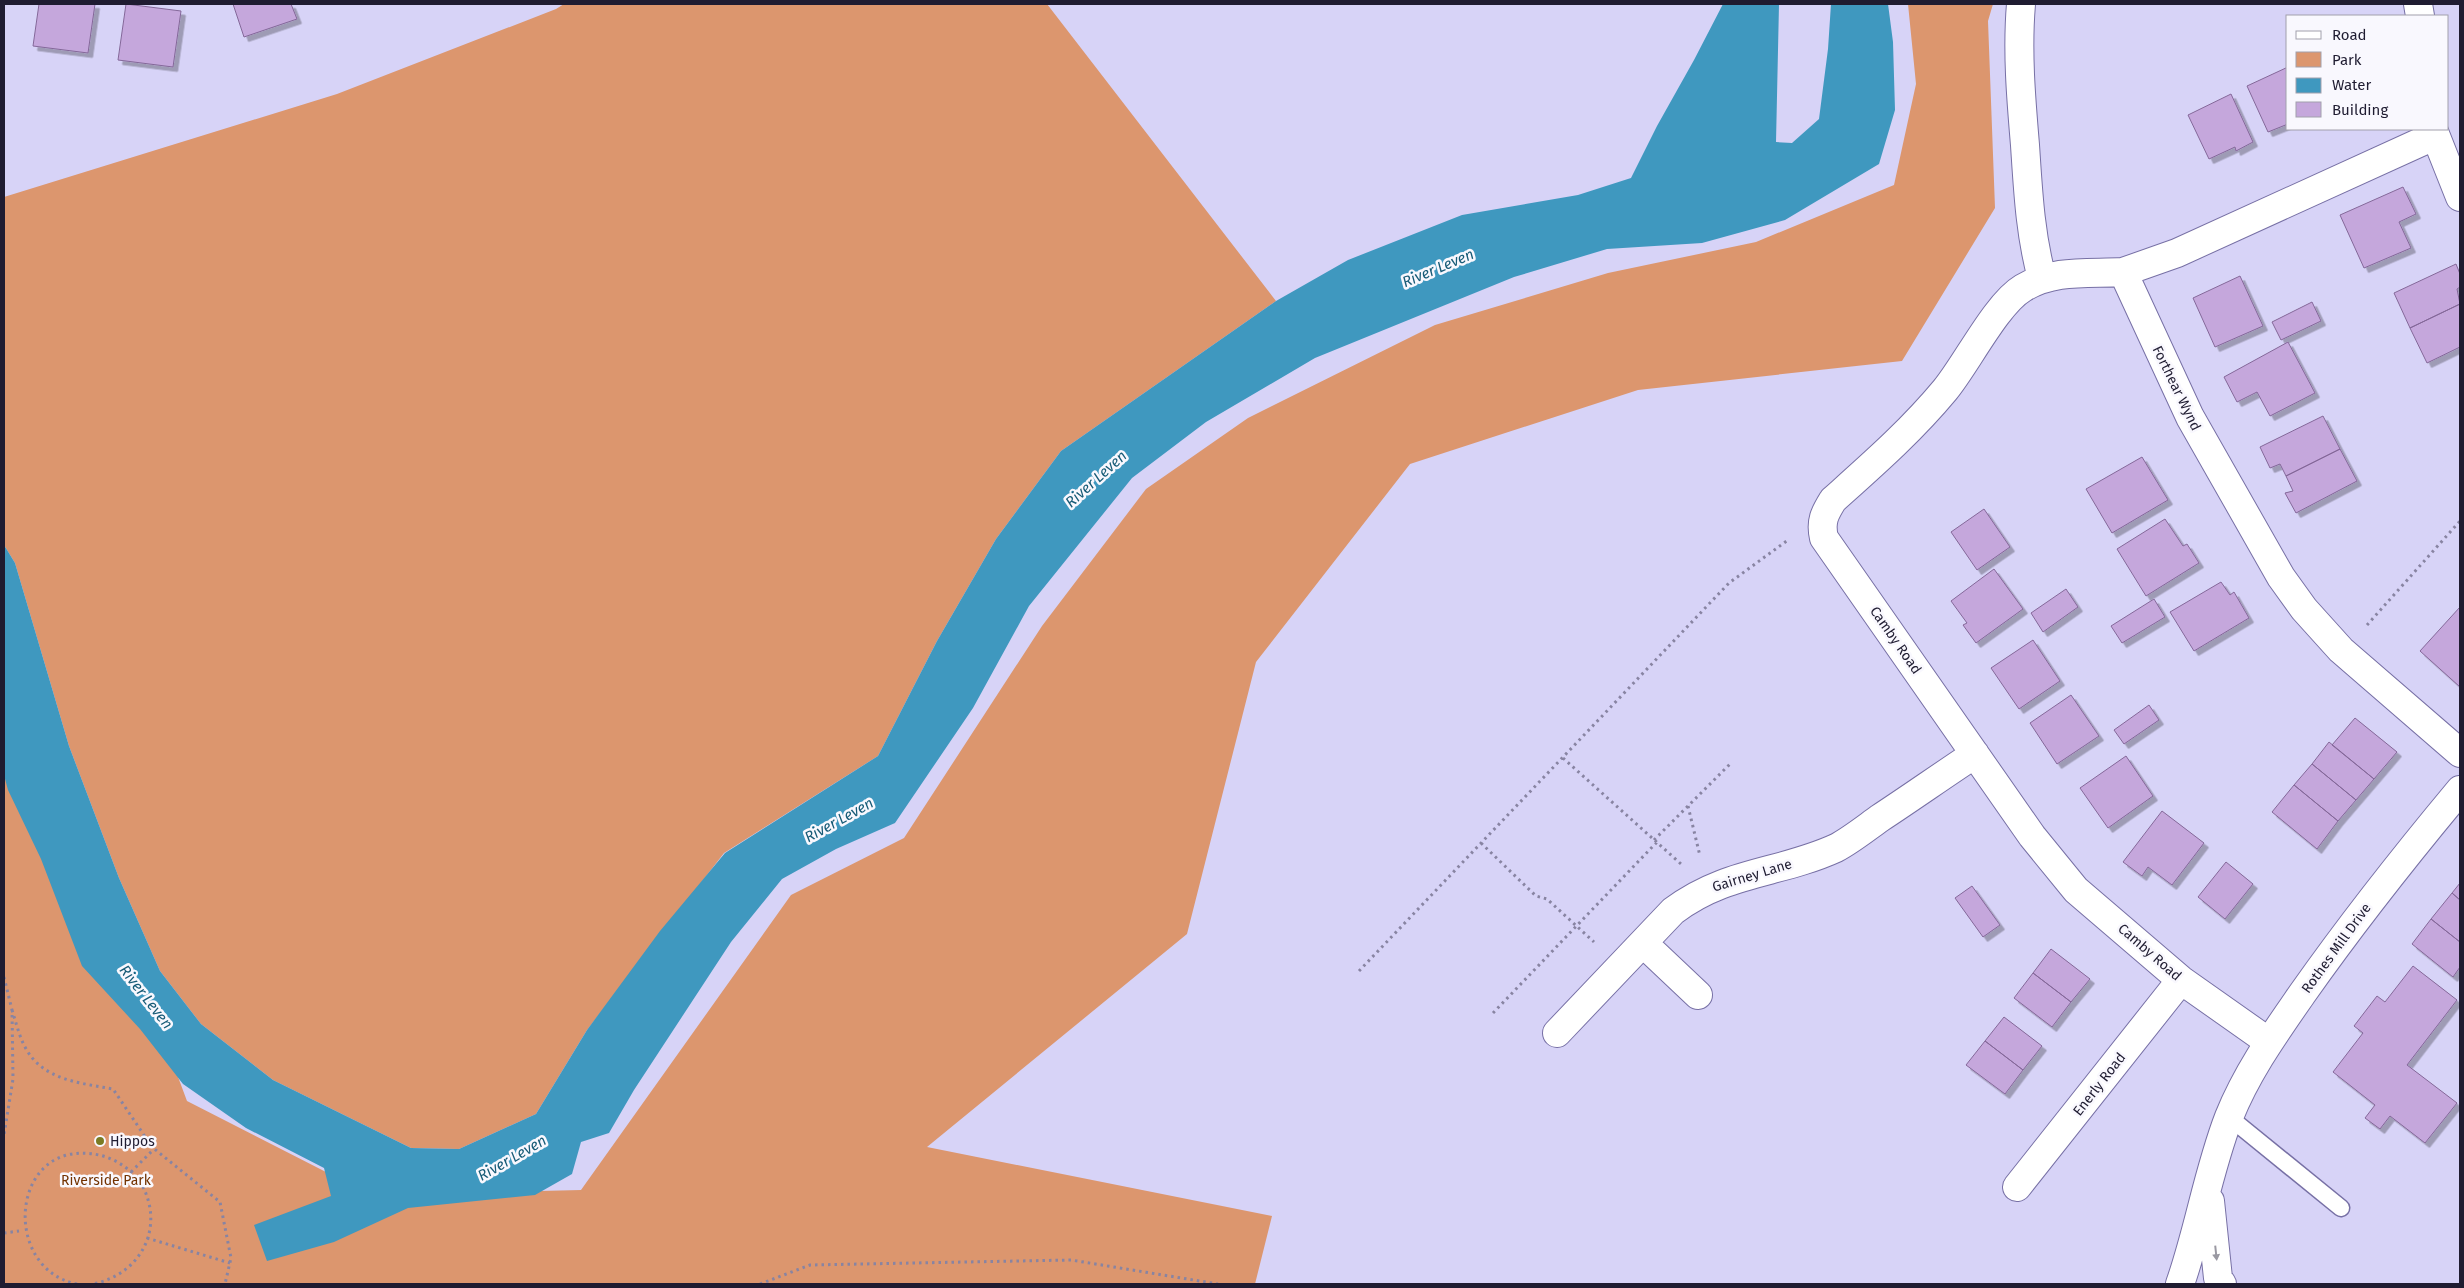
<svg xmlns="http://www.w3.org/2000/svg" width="2464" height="1288" viewBox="0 0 2464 1288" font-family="'Fira Sans',sans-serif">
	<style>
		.green { fill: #dc966e }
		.water { fill: #3f98bf }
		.building { fill: #c5a7dc; stroke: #846899; filter: url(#shadow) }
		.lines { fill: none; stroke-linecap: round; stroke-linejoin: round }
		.service-casing { stroke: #7770a5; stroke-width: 19 }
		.minor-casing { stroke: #7770a5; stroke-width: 30 }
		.path { stroke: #8884a2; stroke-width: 3; stroke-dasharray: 2.5 4; stroke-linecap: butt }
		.service { stroke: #fff; stroke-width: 16 }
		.minor { stroke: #fff; stroke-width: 28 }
		.oneway { fill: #9a99a2 }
		.poi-dot { fill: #7a7b24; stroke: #f9f8fe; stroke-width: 2 }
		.labels { text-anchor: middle; stroke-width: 5; stroke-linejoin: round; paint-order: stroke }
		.street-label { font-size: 14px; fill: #1f1c31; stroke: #f9f8fe }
		.poi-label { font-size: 14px; fill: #1f1c31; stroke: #f9f8fe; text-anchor: start }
		.park-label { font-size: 14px; fill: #723200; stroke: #f9f8fe }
		.water-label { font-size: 15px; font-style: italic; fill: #175b77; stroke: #f9f8fe }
	</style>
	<defs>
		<filter id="shadow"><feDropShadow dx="4.5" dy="4.5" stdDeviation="0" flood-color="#0004"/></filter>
	</defs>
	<rect width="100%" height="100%" fill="#d7d3f7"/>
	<path class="green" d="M564,4h483l229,297 -215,150 -65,88 -59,102 -59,115 -154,97 -137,177 -51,84 -77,35 -48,-1 -138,-68 -72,-56 -41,-53 -41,-93 -50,-132 -54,-183 -11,-18v-348l333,-103 219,-85z
		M1908,4h85l-5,17 7,187 -93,153 -264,29 -228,74 -154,198 -69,272 -260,213 345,69 -17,68h-1251v-674l183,491 184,94 210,-5 210,-295 113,-57 138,-212 104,-137 102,-71 187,-93 173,-52 148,-31 138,-57 22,-101z"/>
	<path class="water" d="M1723,4h56l-3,138 16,1 27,-24 9,-70 3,-45h57l5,38 2,68 -16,54 -94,56 -83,23 -95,6 -93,28 -199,81 -109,64 -74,56 -103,128 -56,102 -78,115 -59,26 -54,30 -51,63 -97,148 -25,43 -28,9 -9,32 -37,21 -127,13 -74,34 -67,19 -13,-36 77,-29 -7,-28 -78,-40 -63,-44 -43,-55 -58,-63 -41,-107 -33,-69 -4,-15v-230l11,18 54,183 50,132 41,93 41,53 72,56 138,68 48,1 77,-35 51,-84 73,-99 65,-78 153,-97 59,-115 59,-102 65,-88 215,-150 72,-41 114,-45 116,-20 53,-17 26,-52 37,-66z"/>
	<path class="building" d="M39,4h56l-7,49 -55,-7z
		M126,4l55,7 -8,56 -55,-7z
		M233,4h58l6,15 -53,18z
		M2288,67v57l-20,8 -21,-46z
		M2231,94l22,48 -17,9 -1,-4 -26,12 -21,-44z
		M2403,187l13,27 -17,8 12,26 -47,20 -24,-53z
		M2456,264l4,10v13l-3,2 3,15 -50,24 -16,-35z
		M2240,276l23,50 -48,21 -22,-49z
		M2312,302l9,19 -40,19 -9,-18z
		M2460,304v43l-33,16 -17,-35z
		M2288,342l27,51 -45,23 -13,-24 -20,10 -13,-25z
		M2323,416l17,33 -54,27 -6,-12 -10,4 -10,-21z
		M2340,449l17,32 -61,32 -11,-20 8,-2 -7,-15z
		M2142,457l26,43 -56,33 -26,-44z
		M1984,509l26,38 -33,23 -26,-38z
		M2165,519l18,27 4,-2 12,19 -53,33 -29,-47z
		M1994,569l29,40 -47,34 -13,-18 4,-2 -16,-22z
		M2221,582l9,13 4,-3 15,26 -55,33 -24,-39z
		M2066,589l12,18 -35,25 -12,-19z
		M2154,599l11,18 -43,26 -11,-17z
		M2460,607v80l-40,-36z
		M2033,640l27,41 -41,28 -28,-41z
		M2071,695l28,41 -42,28 -27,-41z
		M2149,705l10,15 -35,24 -10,-14z
		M2355,718l42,34 -23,27 -42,-34z
		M2329,742l45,37 -18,21 -44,-36z
		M2126,756l27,40 -45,32 -28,-40z
		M2312,764l44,36 -18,21 -44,-36z
		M2294,785l44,36 -21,28 -45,-37z
		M2162,811l42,32 -32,42 -24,-18 -6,9 -19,-14z
		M2226,862l27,22 -28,35 -27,-22z
		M2460,883v17l-8,-7z
		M1972,886l28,39 -17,12 -28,-39z
		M2452,893l8,7v42l-29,-23z
		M2431,919l29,23v25l-7,10 -41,-33z
		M2051,949l39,30 -19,23 -38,-29z
		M2413,966l44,34 -50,65 50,38 -32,40 -35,-27 -10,13 -15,-11 10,-13 -42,-33 30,-39 -9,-7 23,-30 8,6z
		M2033,973l38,29 -19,25 -38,-29z
		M2004,1017l38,29 -19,24 -38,-29z
		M1985,1041l38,29 -18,24 -39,-29z"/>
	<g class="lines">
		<defs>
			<path id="service" d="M2229,1117l112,91"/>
			<path id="minor" d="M2021,4c-4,47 0,94 4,141 3,45 5,89 17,133
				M2418,4l2,12
				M2433,129l27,68
				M2434,136l-257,117 -54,19 67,145 91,160 23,32 37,41 119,103
				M2123,272c-35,2 -69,-3 -100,16 -27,16 -57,77 -78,102 -34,41 -73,75 -112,110 -8,13 -13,21 -9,38l208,298 44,54 105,90 88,62
				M1643,943l55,52
				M1557,1033l116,-122c53,-40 106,-37 163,-63 15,-8 30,-20 44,-30 32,-21 63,-43 95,-64
				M2017,1187l164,-207
				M2210,1201l8,77 4,6
				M2180,1284c19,-54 28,-113 49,-167 18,-45 46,-84 73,-123 50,-71 103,-138 158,-204"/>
		</defs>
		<use href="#service" class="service-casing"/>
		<use href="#minor" class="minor-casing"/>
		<path class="path" d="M2367,625l93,-104
			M1563,758l118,106
			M1688,806l12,50
			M1654,840l76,-76
			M1481,843l55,53 11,3 47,43
			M1359,971l370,-388 59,-43
			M4,977l8,33 1,69 -9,56
			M12,1010c4,12 7,26 13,37 17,33 55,36 88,42l39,58 68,55 11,56 -6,26
			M1493,1013l164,-171
			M131,1172l23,-23
			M4,1233l15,-2
			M147,1238l83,25
			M77,1284c-77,-15 -67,-148 22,-129 18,4 35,16 44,32 22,44 -5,89 -51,97
			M760,1284l50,-19 261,-5 147,24"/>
		<use href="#service" class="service"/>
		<use href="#minor" class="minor"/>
	</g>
	<defs><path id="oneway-solid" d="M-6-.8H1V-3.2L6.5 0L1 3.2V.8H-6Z" transform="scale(1.25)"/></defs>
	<use class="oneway" href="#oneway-solid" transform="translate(2216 1253) rotate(84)"/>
	<circle class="poi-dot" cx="100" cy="1141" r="5"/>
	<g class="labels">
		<g class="street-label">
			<text transform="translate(2177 388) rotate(64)" y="5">Forthear Wynd</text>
			<text transform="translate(1896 640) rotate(55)" y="5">Camby Road</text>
			<text transform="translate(1752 875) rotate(-17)" y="5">Gairney Lane</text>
			<text transform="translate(2336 948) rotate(-54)" y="5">Rothes Mill Drive</text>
			<text transform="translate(2150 952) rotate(41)" y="5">Camby Road</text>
			<text transform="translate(2099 1084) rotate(-52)" y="5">Enerly Road</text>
		</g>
		<g class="poi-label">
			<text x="110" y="1146">Hippos</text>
		</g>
		<g class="park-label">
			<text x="106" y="1185">Riverside Park</text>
		</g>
		<g class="water-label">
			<text transform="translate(1438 268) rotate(-23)" y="5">River Leven</text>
			<text transform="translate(1096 479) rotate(-42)" y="5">River Leven</text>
			<text transform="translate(839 820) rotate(-29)" y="5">River Leven</text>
			<text transform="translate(146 997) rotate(52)" y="5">River Leven</text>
			<text transform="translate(512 1158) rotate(-30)" y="5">River Leven</text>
		</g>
	</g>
	<rect width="2464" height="1288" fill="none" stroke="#1f1c31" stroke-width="10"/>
	<rect x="2286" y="15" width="162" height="115" fill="#f9f8fe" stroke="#a2a0ac"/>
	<rect x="2296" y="31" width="25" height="8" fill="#ffffff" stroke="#a2a0ac"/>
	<text x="2332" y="40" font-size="15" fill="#1f1c31">Road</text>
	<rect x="2296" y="52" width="25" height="15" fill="#dc966e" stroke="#a2a0ac"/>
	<text x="2332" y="65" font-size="15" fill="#1f1c31">Park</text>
	<rect x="2296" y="78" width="25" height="15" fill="#3f98bf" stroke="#a2a0ac"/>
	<text x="2332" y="90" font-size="15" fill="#1f1c31">Water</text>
	<rect x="2296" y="102" width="25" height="15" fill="#c5a7dc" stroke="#a2a0ac"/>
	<text x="2332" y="115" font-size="15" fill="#1f1c31">Building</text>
</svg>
